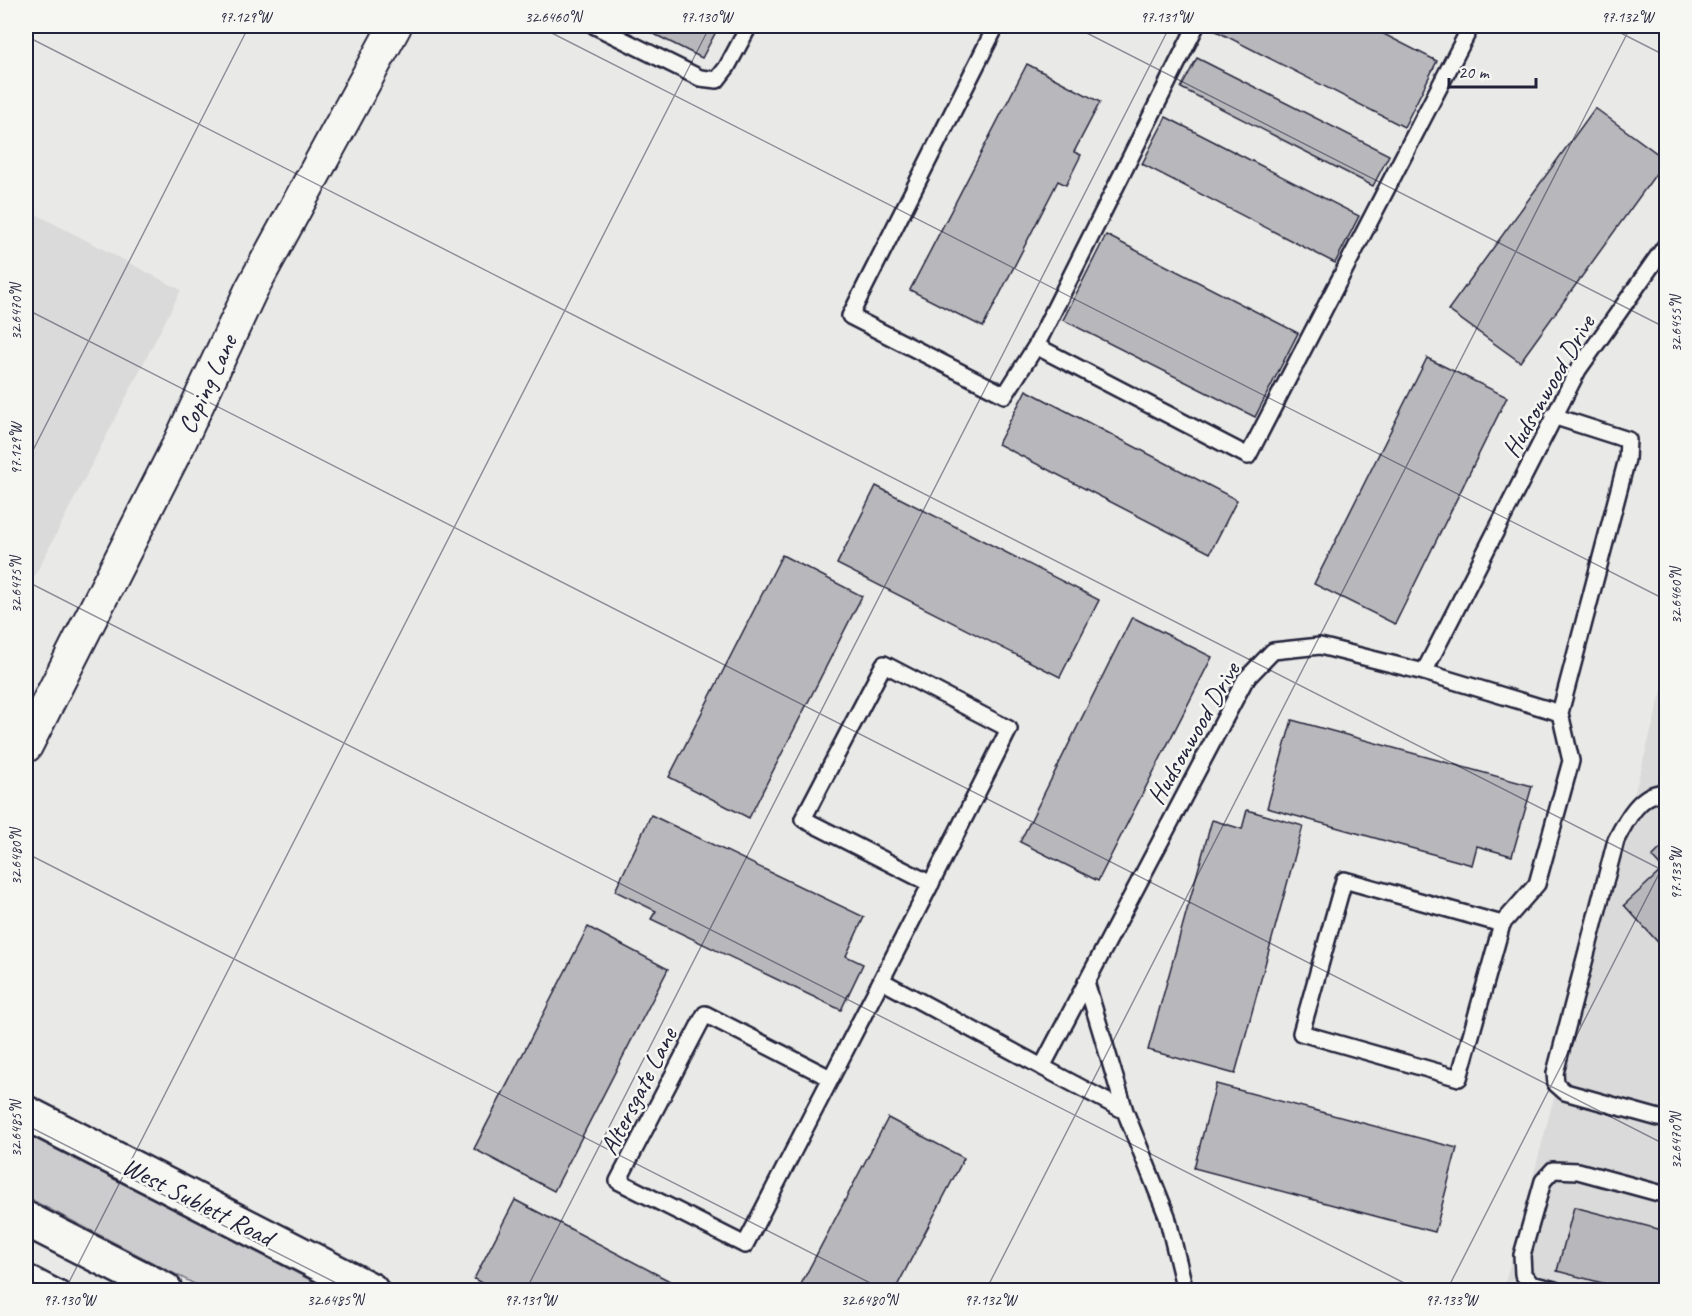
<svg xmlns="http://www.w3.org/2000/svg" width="1692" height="1316" viewBox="0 0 1692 1316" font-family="Caveat,sans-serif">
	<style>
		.built { fill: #dadada }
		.green { fill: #ccccce; stroke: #777784; stroke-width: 1.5 }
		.building { fill: #b8b8bc; stroke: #22223b; stroke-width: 1.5 }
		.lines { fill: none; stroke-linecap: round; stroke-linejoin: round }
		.service-casing { stroke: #22223b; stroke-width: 20 }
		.minor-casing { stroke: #22223b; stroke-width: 36 }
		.secondary-casing { stroke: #22223b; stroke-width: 38 }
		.service { stroke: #f6f6f2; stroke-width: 15 }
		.minor { stroke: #f6f6f2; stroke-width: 32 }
		.secondary { stroke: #f6f6f2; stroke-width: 33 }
		.ticks { fill: none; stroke: #22223b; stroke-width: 1.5; stroke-opacity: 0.45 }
		.labels { text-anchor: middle; stroke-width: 5; stroke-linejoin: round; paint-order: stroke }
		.street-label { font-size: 26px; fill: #22223b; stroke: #f6f6f2 }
		.neatline { fill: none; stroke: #22223b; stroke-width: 2 }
		.ticks-label { font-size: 15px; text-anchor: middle; fill: #22223b }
	</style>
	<rect width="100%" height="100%" fill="#e9e9e7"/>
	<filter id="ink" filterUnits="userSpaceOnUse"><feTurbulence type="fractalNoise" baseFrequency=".0167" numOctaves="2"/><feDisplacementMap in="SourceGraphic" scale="12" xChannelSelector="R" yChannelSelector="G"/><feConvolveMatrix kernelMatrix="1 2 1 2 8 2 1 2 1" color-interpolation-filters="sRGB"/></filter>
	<g filter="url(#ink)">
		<path class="built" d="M26,209l155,81 -155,303z
			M1666,675v615h-163z"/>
		<path class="green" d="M26,1134l304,156h-124l-180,-93z"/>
		<path class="building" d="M638,26h81l-17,32z
			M1213,26h155l69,35 -33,66 -192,-98z
			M1439,26h19l-4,7z
			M1197,58l192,97 -16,31 -192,-98z
			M1027,64l73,38 -26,50 7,3 -15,30 -8,-4 -75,146 -73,-37z
			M1595,108l71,52 -146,202 -72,-52z
			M1166,117l193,99 -24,47 -193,-99z
			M1106,235l192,98 -43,84 -192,-97z
			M1427,358l80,39 -112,227 -81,-40z
			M1026,390l211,110 -27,53 -212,-109z
			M876,486l223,114 -39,77 -223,-113z
			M782,555l80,41 -113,222 -80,-41z
			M1132,617l80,40 -114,224 -78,-39z
			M1666,707v14l-3,-1z
			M1292,720l240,66 -20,70 -35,-10 -5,19 -205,-57z
			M1247,810l56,16 -68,248 -87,-24 64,-230 30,9z
			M651,815l213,102 -18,39 17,8 -22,46 -190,-91 5,-8 -41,-20z
			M1666,843v108l-42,-46 39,-36 -11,-12z
			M588,927l80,42 -114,222 -80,-42z
			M1216,1084l241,64 -22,84 -241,-64z
			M888,1118l76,40 -69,132h-97z
			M515,1200l172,90h-192l-21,-11z
			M1574,1207l92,24v59h-37l-72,-19z"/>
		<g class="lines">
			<defs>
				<path id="service" d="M595,26l105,52 17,2 10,-13 22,-41
					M996,26l-146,290 155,79 31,-49
					M1196,26l-160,320 212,110 223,-430
					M1553,416l75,24 -1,19 -67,254
					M1424,672l154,-302 88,-125
					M1666,793c-25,-3 -41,29 -50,47l-61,233 1,11 9,8 101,28
					M882,981l160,86
					M1086,982l39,129
					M830,1078l-125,-64 -87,167 127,64c88,-172 178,-343 264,-516l-125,-65 -81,155 128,65
					M26,1272l35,18
					M1185,1290l-18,-74 -42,-105 -83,-44 203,-387 28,-29 47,-5 104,26 136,41 11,48 -34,123 -35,40 -43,154 -158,-45 43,-153 158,44
					M1555,1290l-24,-6 -8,-10 -1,-19 21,-74 10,-11 25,1 88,24"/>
				<path id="minor" d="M26,746l153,-302 72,-154 144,-264"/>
				<path id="secondary" d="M26,1113l345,177
					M26,1219l139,71"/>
			</defs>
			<use href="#service" class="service-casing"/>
			<use href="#minor" class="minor-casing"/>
			<use href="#secondary" class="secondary-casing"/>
			<use href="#service" class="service"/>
			<use href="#minor" class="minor"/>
			<use href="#secondary" class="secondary"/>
		</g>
	</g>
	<path class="ticks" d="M538,26l1128,574M1073,26l593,302M1607,26l59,30M26,36l1640,836M26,309l1640,836M26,464l223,-438M26,581l1392,709M26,853l858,437M26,1125l324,165M65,1290l645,-1264M526,1290l644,-1264M986,1290l645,-1264M1447,1290l219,-430"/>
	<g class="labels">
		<g class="street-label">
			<text transform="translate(207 384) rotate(-65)" y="9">Coping Lane</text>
			<text transform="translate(1548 386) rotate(-60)" y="9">Hudsonwood Drive</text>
			<text transform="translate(1193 733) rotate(-60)" y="9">Hudsonwood Drive</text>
			<text transform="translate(638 1091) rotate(-63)" y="9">Altersgate Lane</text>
			<text transform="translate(198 1201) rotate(27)" y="9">West Sublett Road</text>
		</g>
	</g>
	<rect width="1692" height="1316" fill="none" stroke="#f6f6f2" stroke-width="66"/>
	<path d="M1449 78v9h87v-9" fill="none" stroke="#22223b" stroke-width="3"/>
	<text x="1458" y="78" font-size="18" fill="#22223b" stroke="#f6f6f2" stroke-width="4.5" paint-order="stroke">20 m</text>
	<rect x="33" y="33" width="1626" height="1250" class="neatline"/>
	<g class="ticks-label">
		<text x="245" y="22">97.129°W</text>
		<text x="553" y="22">32.6460°N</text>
		<text x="706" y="22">97.130°W</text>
		<text x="1166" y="22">97.131°W</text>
		<text x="1627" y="22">97.132°W</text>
		<text transform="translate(16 312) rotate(-90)" y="5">32.6470°N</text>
		<text transform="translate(1676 324) rotate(-90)" y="5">32.6455°N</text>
		<text transform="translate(16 449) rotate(-90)" y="5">97.129°W</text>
		<text transform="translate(16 585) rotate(-90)" y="5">32.6475°N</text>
		<text transform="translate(1676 596) rotate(-90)" y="5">32.6460°N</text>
		<text transform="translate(16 857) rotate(-90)" y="5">32.6480°N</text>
		<text transform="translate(1676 874) rotate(-90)" y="5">97.133°W</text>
		<text transform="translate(16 1129) rotate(-90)" y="5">32.6485°N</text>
		<text transform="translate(1676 1141) rotate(-90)" y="5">32.6470°N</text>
		<text x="69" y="1305">97.130°W</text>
		<text x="335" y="1305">32.6485°N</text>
		<text x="530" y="1305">97.131°W</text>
		<text x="869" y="1305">32.6480°N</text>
		<text x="990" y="1305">97.132°W</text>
		<text x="1451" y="1305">97.133°W</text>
	</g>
</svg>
